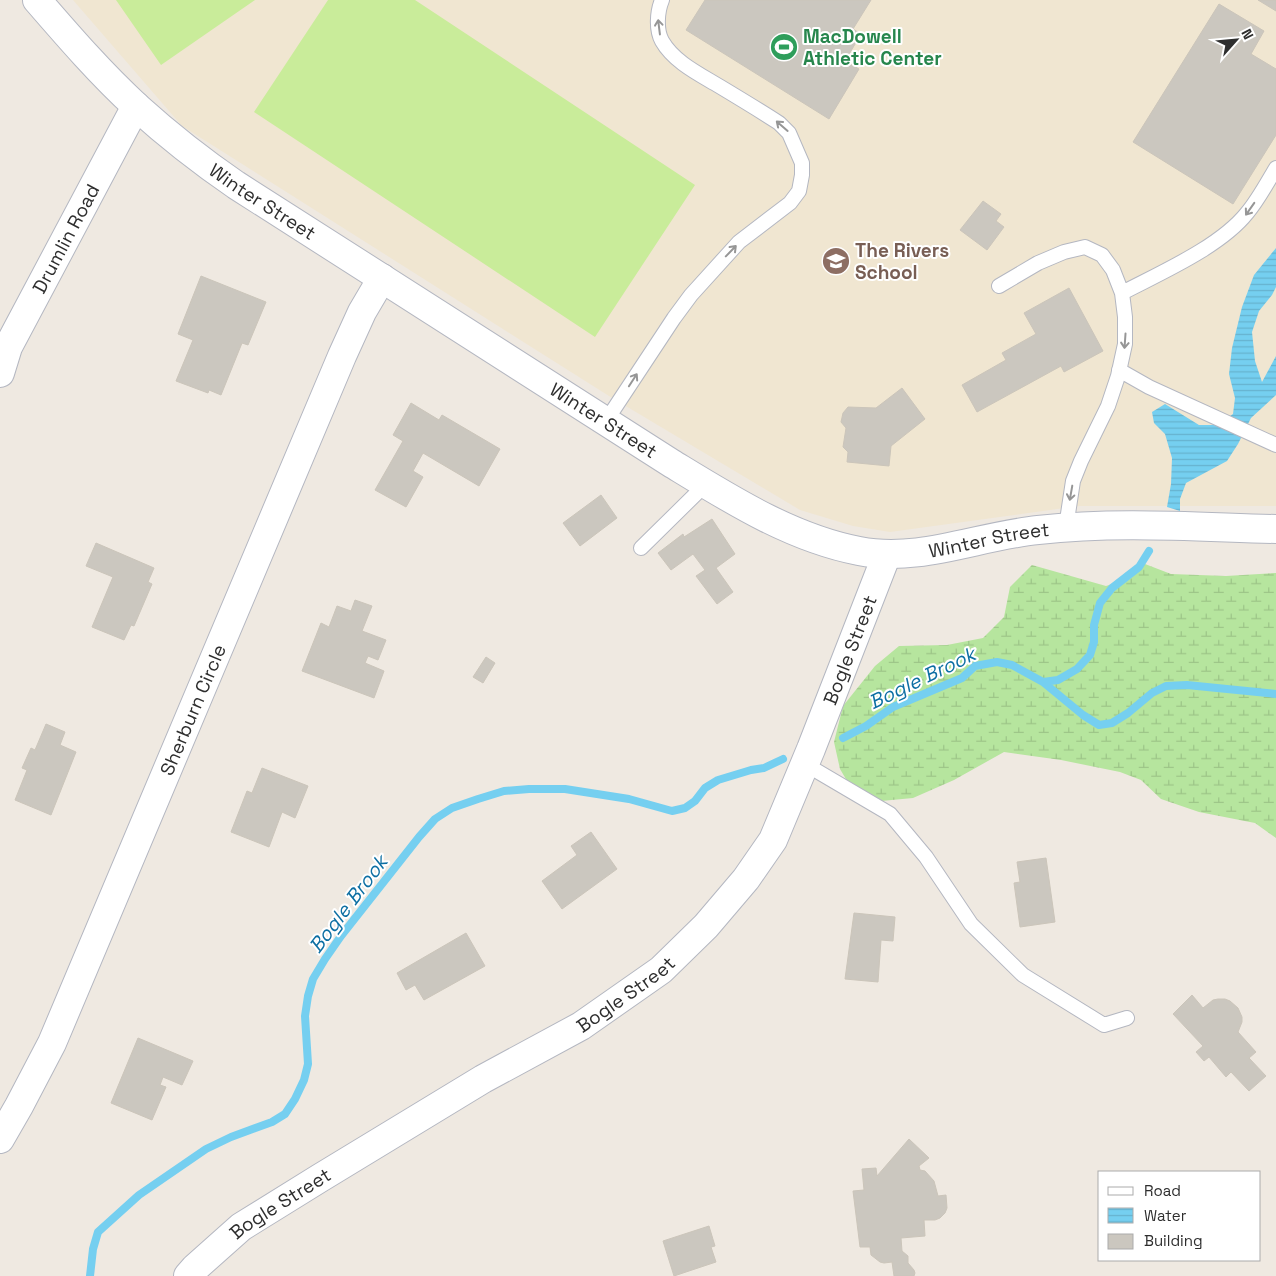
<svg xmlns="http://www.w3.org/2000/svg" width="1276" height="1276" viewBox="0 0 1276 1276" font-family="'Space Grotesk',sans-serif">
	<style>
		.education { fill: #f0e6d1 }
		.wetland { fill: url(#wetland-marsh) }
		.pitch { fill: #c9ec9a }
		.water { fill: url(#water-rules) }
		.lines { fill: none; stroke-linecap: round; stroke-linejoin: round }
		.stream { stroke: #75cff0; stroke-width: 8 }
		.building { fill: #cbc7bf; stroke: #cbc5ba }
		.lane-casing { stroke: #b4b7c1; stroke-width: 16 }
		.street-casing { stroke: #b4b7c1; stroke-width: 30 }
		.secondary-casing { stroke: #b4b7c1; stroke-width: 30 }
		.lane { stroke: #fff; stroke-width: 14 }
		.street { stroke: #fff; stroke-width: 28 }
		.secondary { stroke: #fff; stroke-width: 28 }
		.oneway { stroke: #969696 }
		.labels { text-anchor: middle; stroke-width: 4; stroke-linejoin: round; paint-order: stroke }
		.leisure-label { font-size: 19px; font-weight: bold; fill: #27864d; stroke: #fff; text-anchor: start }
		.street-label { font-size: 19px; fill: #2e2e2e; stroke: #fff }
		.education-label { font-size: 19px; font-weight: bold; fill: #785e54; stroke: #fff; text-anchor: start }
		.water-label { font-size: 20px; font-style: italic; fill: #0d6fa3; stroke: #fff }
	</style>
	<defs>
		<pattern id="wetland-marsh" width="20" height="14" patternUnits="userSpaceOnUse" patternTransform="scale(1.25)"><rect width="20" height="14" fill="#b6e59e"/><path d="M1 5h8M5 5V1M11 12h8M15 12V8" fill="none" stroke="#9dc588"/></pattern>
		<pattern id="water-rules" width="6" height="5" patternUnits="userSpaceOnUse" patternTransform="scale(1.25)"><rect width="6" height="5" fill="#75cff0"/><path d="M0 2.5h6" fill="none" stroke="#66b2ce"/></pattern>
	</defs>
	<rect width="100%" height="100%" fill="#efe9e1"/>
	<path class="education" d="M73,0h1203v506h-197l-189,26 -37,-6 -53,-16 -191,-114 -427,-270z"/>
	<path class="wetland" d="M1145,564l26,10 55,2 50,-3v265l-21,-15 -56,-11 -38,-13 -20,-19 -21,-8 -59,-12 -57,-8 -50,28 -41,18 -53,5 -20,-34 -6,-27 9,-36 32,-40 24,-20 48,-1 36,-7 21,-21 6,-30 22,-22 74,21 25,-8z"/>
	<path class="pitch" d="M116,0h139l-94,65z
		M328,0h87l280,185 -100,152 -341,-225z"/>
	<path class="water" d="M1276,248v39l-4,8 -13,16 -7,21 3,29 7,21 14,-26v39l-25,23 -13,26 -11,17 -41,22 -6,16v12l-13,-4 4,-23 1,-26 -7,-24 -11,-11 -2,-11 13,-8 34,21h18l16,-11 2,-16 -6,-24 3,-26 10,-41 12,-32z"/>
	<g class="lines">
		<path class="stream" d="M1043,682l40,33 16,10 13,-2 16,-10 24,-20 14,-7 21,-1 89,9
			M843,738l23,-12 27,-19 69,-29 13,-12 22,-4 15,3 31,17 15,-2 19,-11 13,-14 4,-13v-17l6,-22 12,-15 27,-21 10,-16
			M90,1276l3,-27 5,-17 41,-37 67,-46 25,-12 41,-15 13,-8 10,-15 9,-19 4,-16 -3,-48 3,-20 5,-17 12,-20 16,-23 78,-99 16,-18 17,-11 26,-9 26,-8 25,-2h36l64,10 43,12 13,-3 10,-7 10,-13 13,-8 33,-10 13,-2 19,-9"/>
	</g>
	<path class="building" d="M705,0h166l-18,29 8,5 -16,27 14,8 -30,50 -143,-89z
		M1258,0h18v11z
		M1219,4l45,27 -13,23 25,15v66l-43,69 -100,-62z
		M983,201l18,13 -5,7 8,6 -17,23 -27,-20z
		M201,276l65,26 -18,43 -6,-2 -21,52 -12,-5 -1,3 -32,-12 17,-41 -15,-6z
		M1069,288l34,63 -39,21 -3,-6 -84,46 -15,-27 44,-25 -4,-7 34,-19 -12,-21z
		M902,388l23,31 -34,27 -2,20 -42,-4 1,-10 -5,-5 3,-19 -5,-6 2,-9 5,-6 28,1z
		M411,403l28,17 3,-5 58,34 -21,37 -56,-33 -10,18 10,6 -17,30 -31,-17 28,-49 -10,-6z
		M601,495l16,23 -37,28 -17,-23z
		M712,519l23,35 -19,14 17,24 -16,12 -21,-28 9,-6 -12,-16 -22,16 -13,-17 25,-19 1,3z
		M96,543l58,25 -6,14 4,2 -18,42 -3,-1 -7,15 -32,-13 21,-50 -27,-11z
		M355,600l17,6 -10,25 24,9 -8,20 -10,-4 -3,7 19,8 -10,27 -72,-27 19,-48 8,4 8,-21 14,5z
		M486,657l9,6 -12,20 -10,-6z
		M46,724l19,8 -5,13 16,7 -25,63 -36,-15 12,-30 -5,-2 9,-20 4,2z
		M262,768l46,18 -13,32 -13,-6 -13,35 -38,-15 16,-41 5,2z
		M591,832l26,37 -55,40 -20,-28 35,-26 -6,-9z
		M1046,858l9,64 -35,5 -6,-44 6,-1 -3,-20z
		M854,913l41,4 -2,24 -12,-1 -3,42 -33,-3z
		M466,933l19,33 -61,34 -9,-15 -9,5 -9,-17z
		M1192,995l11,13 10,-8 5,-1h7l5,2 8,7 4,9v5l-4,10 18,20 -7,6 17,18 -17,15 -18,-19 -5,5 -17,-20 -5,4 -8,-9 7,-6 -30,-32z
		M138,1038l55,23 -11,24 -19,-8 -3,8 6,2 -14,33 -41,-17z
		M909,1139l20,19 -10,8 1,4 5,1 9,10 4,15 8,-1 1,13 -2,5 -5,5 -5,2h-11l1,16 -24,2 1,13 6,5v7l6,7 1,3 -1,3h-20l-2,-14 -8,1 -4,-1 -9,-7 -1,-8h-10l-7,-56 11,-1 -2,-21 14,-1 1,8z
		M709,1226l6,20 -4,1 5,15 -42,14 -11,-35z"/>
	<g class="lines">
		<defs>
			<path id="lane" d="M999,286l39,-23 26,-11 21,-5 17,8 11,15 9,23 3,24v27l-7,32 -10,30 -27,55 -8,20 -7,46
				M1122,293c38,-20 98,-46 125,-80 11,-13 20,-30 29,-45
				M1119,370l30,17 127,58
				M606,421l68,-103 17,-23 48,-53 51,-39 9,-12 3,-16v-12l-13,-30 -10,-10c-20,-13 -40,-25 -60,-37 -20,-12 -45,-24 -57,-45 -6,-11 -5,-29 0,-41
				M641,548l65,-64
				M805,764l85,50 36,43 45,67 52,51 81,50 23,-7"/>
			<g id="street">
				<path id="s1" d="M0,373l8,-26 128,-241"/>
				<path id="s2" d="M0,1139l19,-33 33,-63 290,-687 20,-44 20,-34"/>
			</g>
			<g id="secondary">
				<path id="s3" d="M37,0c32,37 64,74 100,107 31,28 64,54 99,78l435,278c59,36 120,75 188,88 60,12 119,-15 179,-21 79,-9 159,-3 238,-1"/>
				<path id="s4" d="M188,1276l7,-8 46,-41 79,-49 163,-99 98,-53 80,-56 45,-44 40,-47 27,-39 38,-91 76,-195"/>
			</g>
		</defs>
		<use href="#lane" class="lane-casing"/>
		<use href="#street" class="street-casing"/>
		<use href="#secondary" class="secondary-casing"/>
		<use href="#lane" class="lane"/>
		<use href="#street" class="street"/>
		<use href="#secondary" class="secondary"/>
	</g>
	<defs><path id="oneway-shaft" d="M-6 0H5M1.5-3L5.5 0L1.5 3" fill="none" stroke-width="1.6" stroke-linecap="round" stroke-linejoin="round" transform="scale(1.25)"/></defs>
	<g class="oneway">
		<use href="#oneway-shaft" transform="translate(659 27) rotate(-97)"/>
		<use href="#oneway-shaft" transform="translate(782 126) rotate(-139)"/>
		<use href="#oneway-shaft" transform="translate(1250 209) rotate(125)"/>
		<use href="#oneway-shaft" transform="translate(731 251) rotate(-46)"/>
		<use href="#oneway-shaft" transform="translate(1125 341) rotate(94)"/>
		<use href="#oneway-shaft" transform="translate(633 380) rotate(-57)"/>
		<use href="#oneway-shaft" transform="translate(1071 493) rotate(100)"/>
	</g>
	<defs>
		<symbol id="stadium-disc" viewBox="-11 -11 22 22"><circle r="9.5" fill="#2e9e5b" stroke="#fff"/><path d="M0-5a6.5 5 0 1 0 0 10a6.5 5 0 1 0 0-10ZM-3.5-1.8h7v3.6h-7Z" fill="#fff"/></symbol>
		<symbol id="school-disc" viewBox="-11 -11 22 22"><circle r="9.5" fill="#8d6e63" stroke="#fff"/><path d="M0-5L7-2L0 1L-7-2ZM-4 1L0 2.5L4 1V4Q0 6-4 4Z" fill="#fff"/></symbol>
	</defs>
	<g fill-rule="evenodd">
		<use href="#stadium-disc" x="768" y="31" width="32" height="32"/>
		<use href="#school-disc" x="820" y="245" width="32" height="32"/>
	</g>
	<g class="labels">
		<g class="leisure-label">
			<text x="803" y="43">MacDowell<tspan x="803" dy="22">Athletic Center</tspan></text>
		</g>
		<g class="street-label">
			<text dy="7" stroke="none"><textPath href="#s3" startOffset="304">Winter Street</textPath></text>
			<text dy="7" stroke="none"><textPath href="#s1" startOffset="150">Drumlin Road</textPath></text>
			<text dy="7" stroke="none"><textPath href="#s3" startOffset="709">Winter Street</textPath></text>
			<text dy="7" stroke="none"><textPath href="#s3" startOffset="1129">Winter Street</textPath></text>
			<text dy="7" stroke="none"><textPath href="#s4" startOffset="942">Bogle Street</textPath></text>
			<text dy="7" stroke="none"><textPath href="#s2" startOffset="471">Sherburn Circle</textPath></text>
			<text dy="7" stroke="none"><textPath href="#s4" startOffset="522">Bogle Street</textPath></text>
			<text dy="7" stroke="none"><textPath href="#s4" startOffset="118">Bogle Street</textPath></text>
		</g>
		<g class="education-label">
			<text x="855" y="257">The Rivers<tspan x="855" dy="22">School</tspan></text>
		</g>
		<g class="water-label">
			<text transform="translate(922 678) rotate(-26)" y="7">Bogle Brook</text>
			<text transform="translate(348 904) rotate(-53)" y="7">Bogle Brook</text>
		</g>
	</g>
	<rect x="1098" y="1171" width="162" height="90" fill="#ffffff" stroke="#ababab"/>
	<rect x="1108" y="1187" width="25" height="8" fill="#ffffff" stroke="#ababab"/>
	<text x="1144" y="1196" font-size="15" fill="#2e2e2e">Road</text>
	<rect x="1108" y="1208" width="25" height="15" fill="url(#water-rules)" stroke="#ababab"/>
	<text x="1144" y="1221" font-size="15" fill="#2e2e2e">Water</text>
	<rect x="1108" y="1234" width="25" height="15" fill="#cbc7bf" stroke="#ababab"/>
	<text x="1144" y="1246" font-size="15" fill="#2e2e2e">Building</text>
	<g transform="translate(1236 40) rotate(63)" stroke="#ffffff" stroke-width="4" paint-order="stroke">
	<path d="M0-4L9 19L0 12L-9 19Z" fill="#2e2e2e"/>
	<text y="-8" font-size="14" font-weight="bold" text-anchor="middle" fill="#2e2e2e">N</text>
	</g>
</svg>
